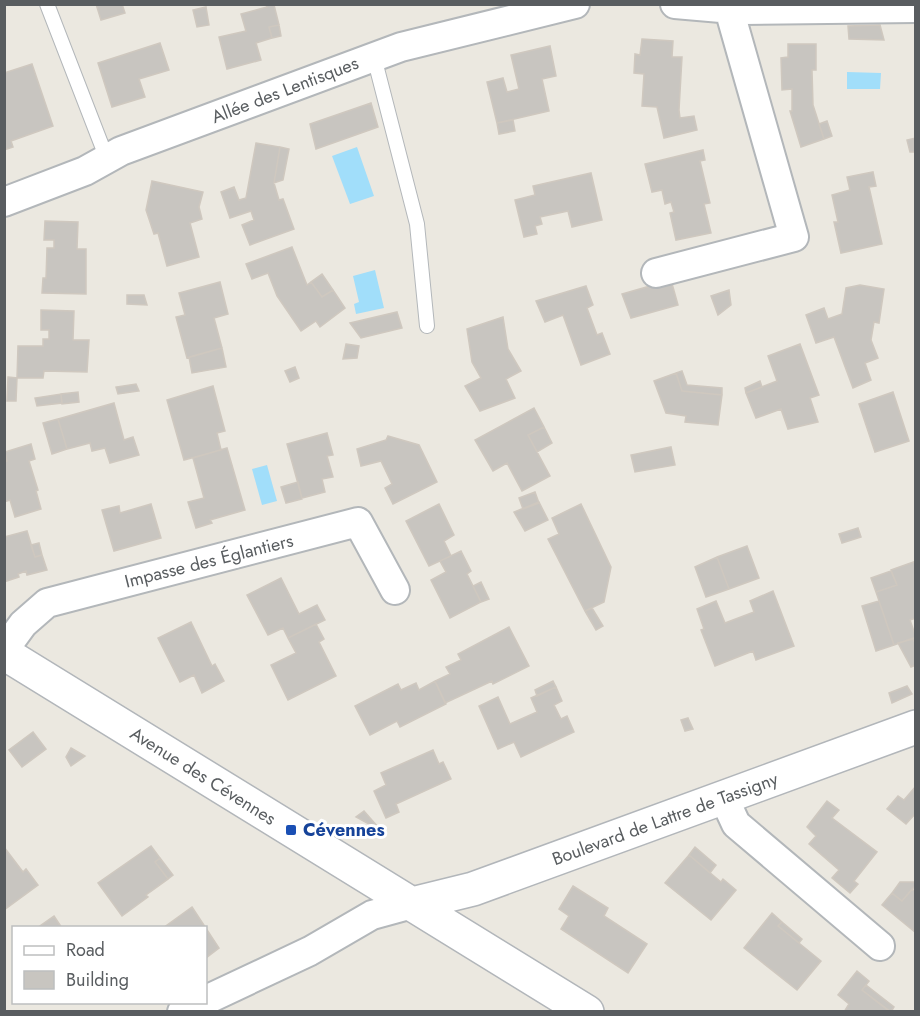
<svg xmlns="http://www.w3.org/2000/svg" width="920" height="1016" viewBox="0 0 920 1016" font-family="Jost,sans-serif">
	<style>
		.water { fill: #a1defa }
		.building { fill: #c8c5c0; stroke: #cfc8bf; stroke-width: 1.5 }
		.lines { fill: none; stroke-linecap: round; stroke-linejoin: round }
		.lane-casing { stroke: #b3b7ba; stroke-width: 16 }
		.street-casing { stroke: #b3b7ba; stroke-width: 32 }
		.secondary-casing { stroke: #b2b6ba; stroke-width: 36 }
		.lane { stroke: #fff; stroke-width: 14 }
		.street { stroke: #fff; stroke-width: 28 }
		.secondary { stroke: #fff; stroke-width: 33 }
		.transit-dot { fill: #1a4fb4; stroke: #fff; stroke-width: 2 }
		.labels { text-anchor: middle; stroke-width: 6; stroke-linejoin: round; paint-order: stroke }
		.street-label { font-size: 18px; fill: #595d60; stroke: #fff }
		.transit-label { font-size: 18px; font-weight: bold; fill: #164399; stroke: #fff; text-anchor: start }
	</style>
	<rect width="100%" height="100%" fill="#ebe8e0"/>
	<path class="water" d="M847,72l34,1 -1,16h-33z
		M357,147l17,49 -24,8 -18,-48z
		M375,270l9,38 -28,6 -2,-10 5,-2 -6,-26z
		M267,465l10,36 -15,4 -10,-36z"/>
	<path class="building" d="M96,4h26l3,9 -24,7z
		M266,4h10l-2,1 5,20 -10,2 3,11 -16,5 5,17 -34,9 -8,-32 27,-6 -5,-17 26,-7z
		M206,7l3,18 -12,2 -4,-17z
		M279,25l2,11 -9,2 -3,-11z
		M880,25l4,15 -35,-1 -1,-13z
		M642,39l31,2 -1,16h10l-3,53 1,8 14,-2 3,14 -33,8 -7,-31 -15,-1 2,-32 -10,-1 1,-19 5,1z
		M160,43l9,27 -30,9 6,18 -33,10 -14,-44z
		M788,44h28v26h-4l1,35 11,34 -23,8 -11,-36h2v-22l-10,1 -1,-32 7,-1z
		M550,46l6,30 -14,3 7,32 -52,12 -10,-41 16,-4 4,14 12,-3 -8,-34z
		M32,64l21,62 -42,15 2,6 -9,3v-77z
		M371,103l7,24 -62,22 -6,-25z
		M513,120l2,11 -16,3 -2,-11z
		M827,121l5,15 -8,3 -5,-15z
		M916,138v14h-6l-3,-12z
		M256,143l24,4 -6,36 5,17 4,-1 11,30 -44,16 -8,-20 12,-5 -3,-9 -21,7 -9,-26 13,-5 5,13 7,-2z
		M280,147l9,2 -6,31 -9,3z
		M703,150l2,10 -5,1 10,42 -6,1 7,29 -35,7 -6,-27 4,-1 -3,-10 -6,2 -3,-14 -10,2 -7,-28z
		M873,172l3,14 -7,1 13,57 -41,9 -7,-31h4l-6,-27 18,-5 -3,-13z
		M591,173l11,47 -30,7 -4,-16 -28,6 2,7 -7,2 2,8 -13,3 -9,-37 20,-5 -2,-9z
		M152,181l51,11 -4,15 3,12 -12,4 9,34 -32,9 -9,-33 -4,1 -8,-24z
		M45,221l33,1 -1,27h9v45l-44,-1 1,-15h3l1,-30h7v-8h-10z
		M292,247l15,38 4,-3 11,15 11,-7 12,18 -25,19 -4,-6 -15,10 -24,-35 -9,-23 -16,6 -6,-15z
		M322,274l11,16 -11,7 -11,-15z
		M671,280l7,25 -47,13 -9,-24z
		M220,282l8,32 -14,4 8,30 -35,10 -11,-41 9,-2 -6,-22z
		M860,285l24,4 -5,34 -5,-1 -3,18 7,18 -13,5 6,17 -18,8 -19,-51 -18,6 -10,-28 18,-7 4,11 14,-5 4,-26z
		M586,286l7,19 -6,3 10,27 5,-2 8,21 -29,11 -18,-50 -18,7 -9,-21z
		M729,290l2,15 -13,10 -7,-19z
		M127,295h17l3,10 -20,-1z
		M41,310l33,1 -1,29h16l-2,32 -43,-1 -1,7h-26l1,-32h25v-7h6v-9h-8z
		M397,312l5,16 -41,10 -11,-15z
		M503,317l5,32 13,22 -15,8 9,19 -35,13 -15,-25 16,-8 -9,-16 -5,-33z
		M346,344l13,2 -2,12 -14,1z
		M800,344l19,51 -9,3 8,24 -30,7 -7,-20 -25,9 -10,-25 31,-12 -9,-25z
		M222,348l4,19 -34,6 -3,-16z
		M295,367l4,11 -9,4 -5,-11z
		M682,371l5,14 35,3v7l-40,-4 -6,-18z
		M676,373l6,18 40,4 -4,30 -33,-3 1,-6 -20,-3 -12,-32z
		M8,377l9,1 -1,23h-9z
		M760,381l2,6 -16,6 -1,-5z
		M136,384l3,7 -21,3 -2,-7z
		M213,386l12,45 -8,2 4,17 -37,10 -17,-60z
		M78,392l1,10 -17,2 -1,-10z
		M893,392l16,49 -34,11 -16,-48z
		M61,394l1,9 -25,3 -2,-8z
		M114,403l10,37 9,-3 6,18 -29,8 -5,-15 -13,3 -2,-8 -23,6 -9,-30z
		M534,408l10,19 -16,8 22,41 -28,15 -15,-28 -14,8 -18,-31z
		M58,419l9,30 -15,5 -9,-31z
		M544,427l8,16 -15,9 -9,-17z
		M327,433l6,22 -6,1 6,21 -11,2 3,13 -23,6 -15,-54z
		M388,436l31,9 18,37 -44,22 -8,-16 7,-4 -11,-23 -20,5 -4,-17 29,-9z
		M31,444l4,15 -6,2 9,29 -2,1 5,18 -26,8 -5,-17 -6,2v-40l3,-1 -2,-9z
		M671,447l4,18 -40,7 -4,-17z
		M227,448l18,62 -35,10 2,3 -16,5 -8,-26 16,-4 -11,-40z
		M298,482l4,17 -16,4 -5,-16z
		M535,492l4,11 -16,6 -4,-11z
		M539,502l9,18 -23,11 -11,-19z
		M151,504l10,34 -47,13 -12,-41 17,-4 1,7z
		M439,504l15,31 -10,6 7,15 -22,10 -23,-45z
		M581,504l30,63 -7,35 -19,9 -37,-72 11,-5 -7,-16z
		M858,528l3,9 -19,6 -3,-9z
		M27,531l8,26 7,-2 5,15 -20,5 -1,-4 -8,3 1,3 -15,5v-45z
		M39,543l3,12 -7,2 -4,-12z
		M747,546l12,32 -30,11 -12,-32z
		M461,551l10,20 -4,3 14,28 -31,16 -19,-38 15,-8 -6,-11z
		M717,557l12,32 -23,8 -11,-30z
		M916,561v57l-6,2 6,17 -22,8 -18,-53 21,-7 -6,-15z
		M891,571l6,14 -21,7 -5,-14z
		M281,578l18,36 18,-9 8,15 -37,18 -5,-10 -15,7 -21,-40z
		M481,582l8,17 -8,3 -8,-16z
		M773,591l21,55 -38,14 -3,-9 -38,15 -14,-36 3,-1 -7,-20 19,-8 9,22 29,-11 -4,-11z
		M879,601l15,44 -18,6 -14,-45z
		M592,608l11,18 -7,4 -11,-19z
		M191,622l21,44 3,-2 9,17 -22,12 -8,-18 -14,7 -22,-44z
		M316,624l8,15 -5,3 17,34 -48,24 -17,-35 25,-12 -8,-15z
		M509,627l20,39 -36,18 -1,-3 -47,22 -10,-22 15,-7 -4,-7 15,-7 -3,-6z
		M913,639l3,6v20l-5,2 -13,-24z
		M435,681l11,23 -46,23 -3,-6 -27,14 -15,-29 43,-22 3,6 15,-7 3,7z
		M553,681l3,6 -19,9 -2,-6z
		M907,686l5,8 -20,9 -3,-10z
		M556,687l6,14 -8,4 7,14 6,-3 7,16 -53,25 -7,-15 -16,7 -19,-43 19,-9 12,27 27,-12 -6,-14z
		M688,718l5,11 -8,2 -4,-11z
		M33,732l13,17 -24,18 -13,-17z
		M71,748l14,8 -14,10 -5,-9z
		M433,750l6,14 4,-2 8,17 -55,25 3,8 -13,6 -12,-27 12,-6 -5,-12z
		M916,786v27l-10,11 -19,-15 11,-13 6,4z
		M827,801l12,9 -7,8 45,34 -23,29 4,3 -8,9 -18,-15 7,-8 -30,-26 7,-8 -9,-9z
		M364,811l14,16 -2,1 -20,-11z
		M151,846l9,12 -5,4 13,17 -22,16 2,2 -26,19 -24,-33z
		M4,847l19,25 3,-3 12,16 -34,25z
		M695,847l21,18 -6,8 -21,-18z
		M689,855l32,27 2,-3 13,11 -25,30 -46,-37z
		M160,858l13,17 -5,4 -13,-17z
		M900,882h16v3l-14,16 -10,-8z
		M573,886l35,22 -4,8 43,28 -19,29 -67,-44 8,-13 -10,-7z
		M912,889l4,3v41l-34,-28 10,-12 10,8z
		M192,907l27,41 -13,10v-30h-43z
		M772,913l10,9 -4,4 43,35 -24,29 -53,-42z
		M54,916l8,12h-25z
		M782,922l20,17 -3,4 -21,-17z
		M857,971l12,10 -7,9 28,22h-46l5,-8 -11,-9z
		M866,985l28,22 -3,5 -29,-22z"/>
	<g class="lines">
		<defs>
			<path id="lane" d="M47,4l60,155
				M374,57l43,167 10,102"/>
			<path id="street" d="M675,4l69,6 172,-2
				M4,202l81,-31 36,-20 280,-104 174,-43
				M656,273l138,-36 -65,-228
				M4,650l19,-26 24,-21 311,-81 37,68
				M724,798l12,26 144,122
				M206,1000l104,-49 62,-36 40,-11
				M182,1012l17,-10"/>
			<path id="secondary" d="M4,653l583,359
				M412,904l61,-15 443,-162"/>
		</defs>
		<use href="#lane" class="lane-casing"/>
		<use href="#street" class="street-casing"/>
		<use href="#secondary" class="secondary-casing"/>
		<use href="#lane" class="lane"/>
		<use href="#street" class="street"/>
		<use href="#secondary" class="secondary"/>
	</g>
	<rect class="transit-dot" x="285" y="824" width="12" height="12" rx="3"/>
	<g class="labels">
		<g class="street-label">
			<text transform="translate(285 90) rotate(-21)" y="6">Allée des Lentisques</text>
			<text transform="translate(209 561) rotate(-14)" y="6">Impasse des Églantiers</text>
			<text transform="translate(203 776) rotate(32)" y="6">Avenue des Cévennes</text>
			<text transform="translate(665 819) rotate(-20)" y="6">Boulevard de Lattre de Tassigny</text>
		</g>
		<g class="transit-label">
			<text x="303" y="836">Cévennes</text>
		</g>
	</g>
	<rect width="920" height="1016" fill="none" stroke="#595d60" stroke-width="12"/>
	<rect x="12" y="926" width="195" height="78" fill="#ffffff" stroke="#bdbebf" stroke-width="1.5"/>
	<rect x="24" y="946" width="30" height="9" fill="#ffffff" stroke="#bdbebf" stroke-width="1.5"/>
	<text x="66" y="956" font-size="18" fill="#595d60">Road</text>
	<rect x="24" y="971" width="30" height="18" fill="#c8c5c0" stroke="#bdbebf" stroke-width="1.5"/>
	<text x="66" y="986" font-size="18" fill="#595d60">Building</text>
</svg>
